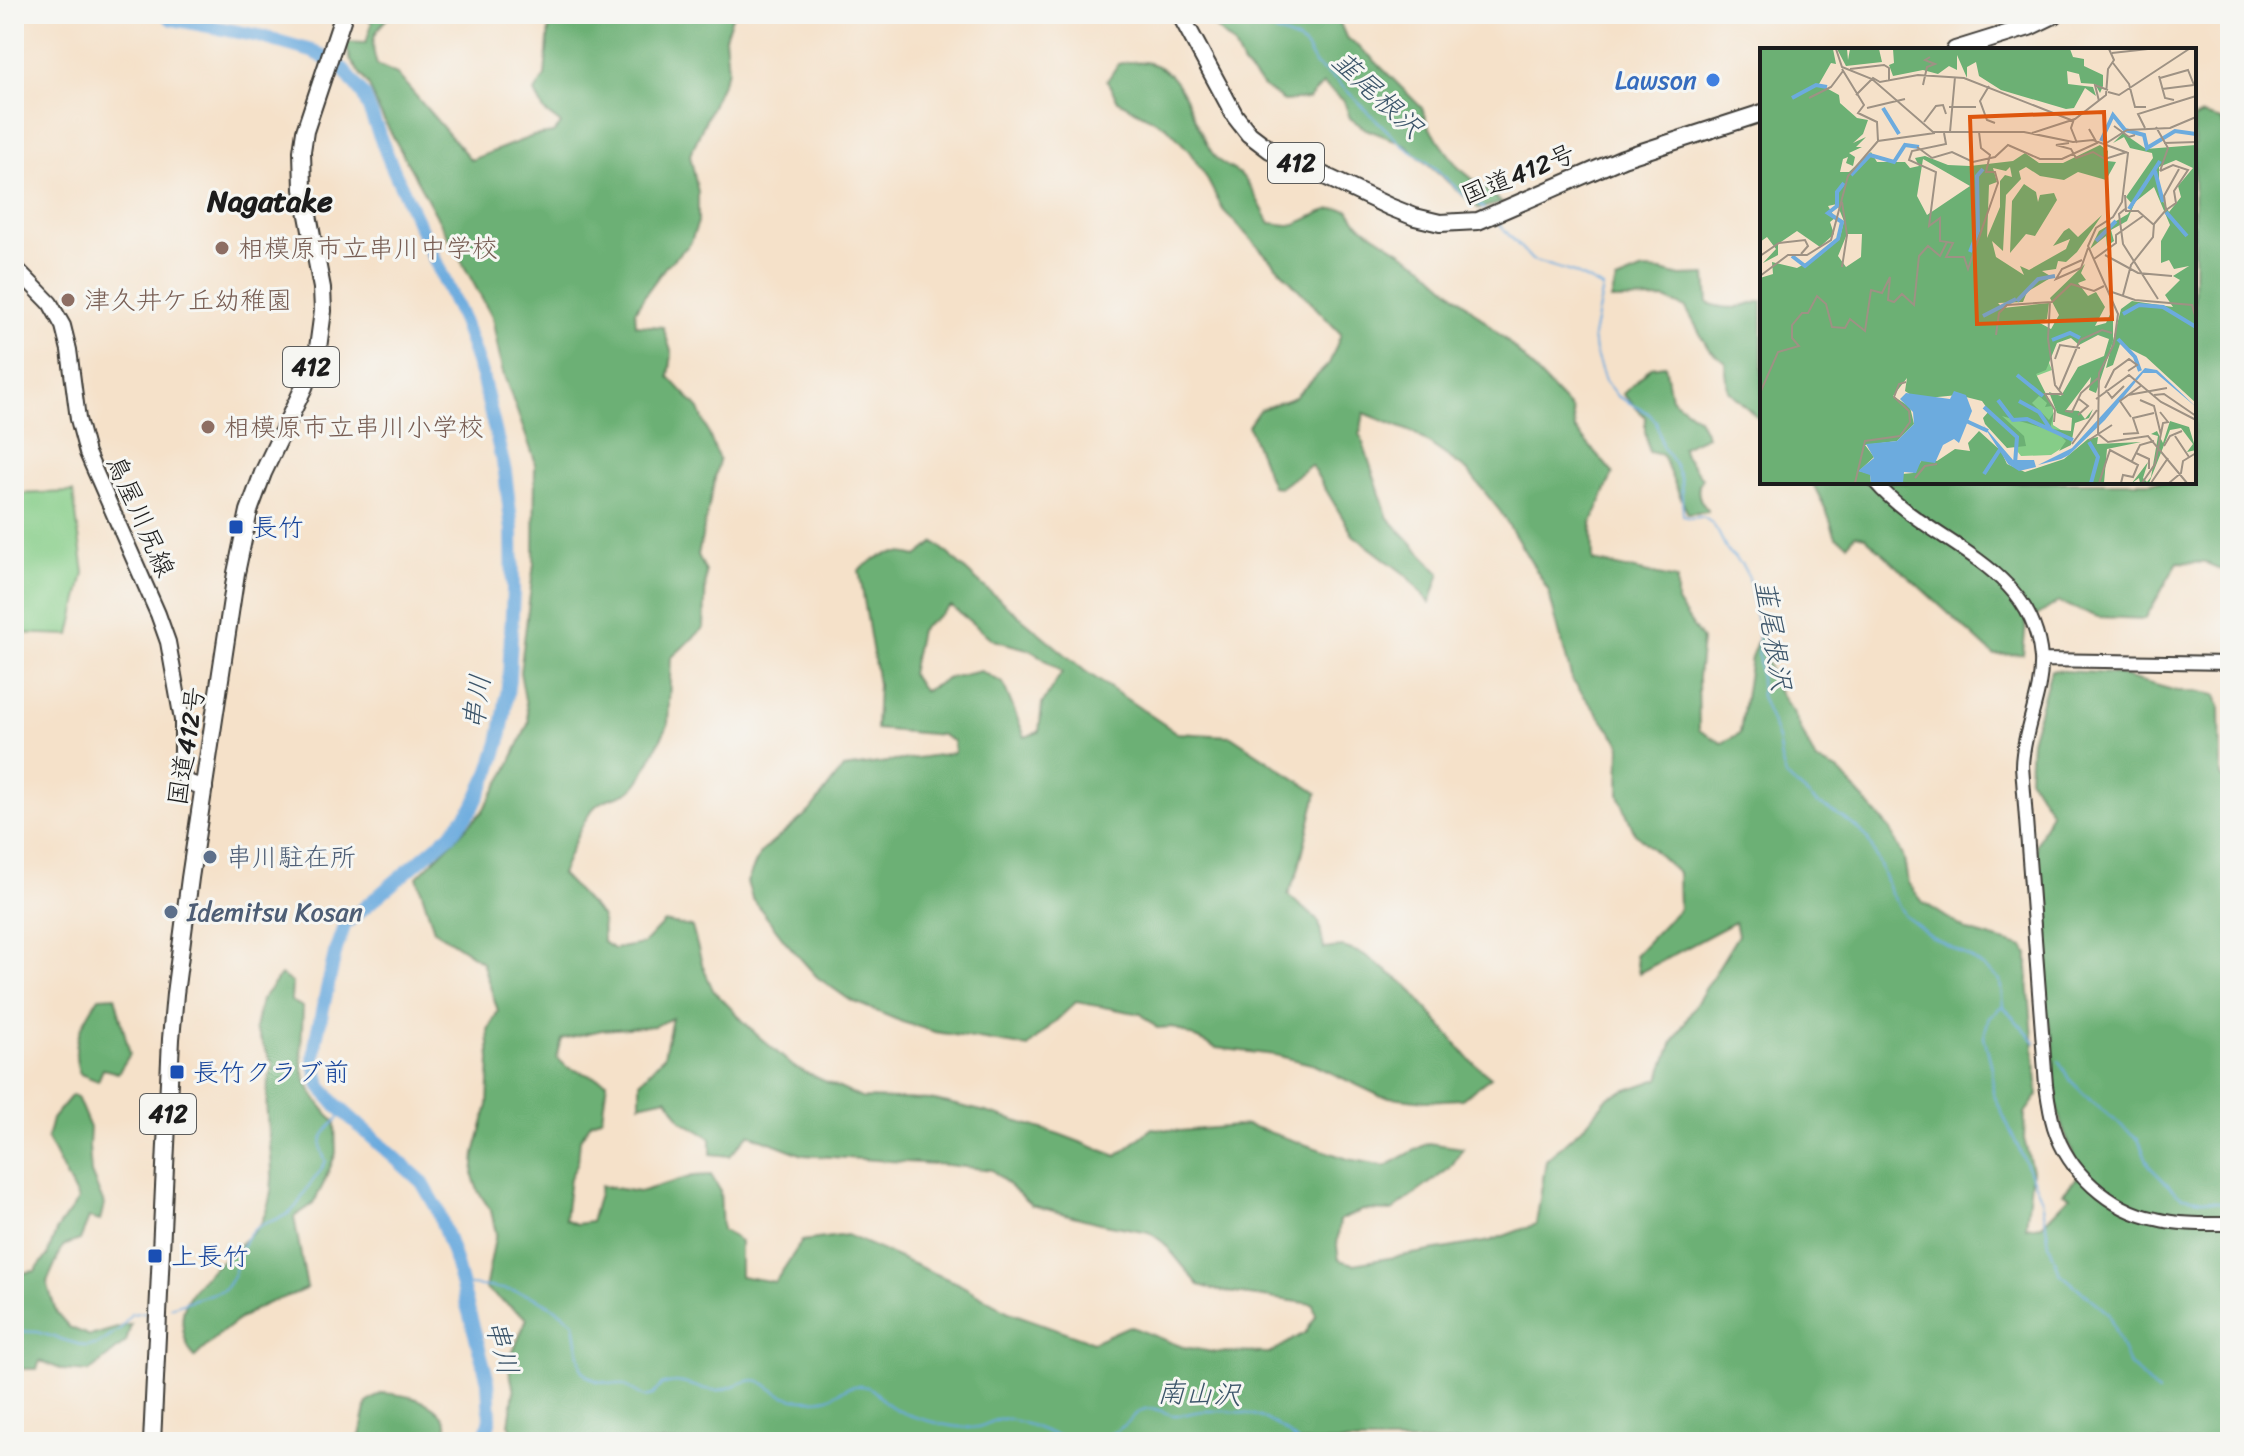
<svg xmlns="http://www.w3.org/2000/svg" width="2244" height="1456" viewBox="0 0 2244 1456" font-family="Sriracha,'Klee One',sans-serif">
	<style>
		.green { fill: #86cd88; stroke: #517452; stroke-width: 2 }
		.forest { fill: #6cb074; stroke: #446648; stroke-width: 2; fill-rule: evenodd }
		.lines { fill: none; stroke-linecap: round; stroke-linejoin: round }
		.stream { stroke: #6cabde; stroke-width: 2 }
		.river { stroke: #6cabde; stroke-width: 14 }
		.minor-casing { stroke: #3d3a36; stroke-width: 16 }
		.major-casing { stroke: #3d3a36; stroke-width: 18 }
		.highway-casing { stroke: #3d3a36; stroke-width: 20 }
		.minor { stroke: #fff; stroke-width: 12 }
		.major { stroke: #fff; stroke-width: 14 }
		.highway { stroke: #fff; stroke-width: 16 }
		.shop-dot { fill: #3f7fe0; stroke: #f6f6f2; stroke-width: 3 }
		.education-dot { fill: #8d6e63; stroke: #f6f6f2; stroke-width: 3 }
		.transit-dot { fill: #1a4fb4; stroke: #f6f6f2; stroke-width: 3 }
		.service-dot { fill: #5c6f8a; stroke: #f6f6f2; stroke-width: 3 }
		.labels { text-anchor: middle; stroke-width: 6; stroke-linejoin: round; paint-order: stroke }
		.shield { fill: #f6f6f2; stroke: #5d5d5c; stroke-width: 2 }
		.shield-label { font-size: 24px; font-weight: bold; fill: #1c1c1c }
		.shop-label { font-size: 26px; fill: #366cbe; stroke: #f6f6f2; text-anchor: end }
		.street-label { font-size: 26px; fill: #1c1c1c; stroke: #f6f6f2 }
		.education-label { font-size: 26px; fill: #785e54; stroke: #f6f6f2; text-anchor: start }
		.transit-label { font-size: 26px; fill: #164399; stroke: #f6f6f2; text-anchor: start }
		.service-label { font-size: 26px; fill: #4e5e75; stroke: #f6f6f2; text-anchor: start }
		.water-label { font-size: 28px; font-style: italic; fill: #3c556a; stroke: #f6f6f2 }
		.quarter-label { font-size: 30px; font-weight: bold; fill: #1c1c1c; stroke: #f6f6f2 }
		.inset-river { fill: none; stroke: #6cabde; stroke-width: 4 }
		.inset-road { fill: none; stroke: #9e9284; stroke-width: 2 }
		.view { fill: #de560d; fill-opacity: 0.15; stroke: #de560d; stroke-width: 4 }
		.inset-edge { fill: none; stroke: #1c1c1c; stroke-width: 4 }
	</style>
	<rect width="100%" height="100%" fill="#f6f6f2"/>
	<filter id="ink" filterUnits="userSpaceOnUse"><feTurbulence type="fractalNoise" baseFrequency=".0125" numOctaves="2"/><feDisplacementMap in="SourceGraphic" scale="16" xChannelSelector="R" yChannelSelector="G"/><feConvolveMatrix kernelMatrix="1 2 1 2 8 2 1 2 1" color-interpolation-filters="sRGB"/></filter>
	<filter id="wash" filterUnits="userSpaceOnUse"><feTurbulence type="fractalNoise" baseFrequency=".006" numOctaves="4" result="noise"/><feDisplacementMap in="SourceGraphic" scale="32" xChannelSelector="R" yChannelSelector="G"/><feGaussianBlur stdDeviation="1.8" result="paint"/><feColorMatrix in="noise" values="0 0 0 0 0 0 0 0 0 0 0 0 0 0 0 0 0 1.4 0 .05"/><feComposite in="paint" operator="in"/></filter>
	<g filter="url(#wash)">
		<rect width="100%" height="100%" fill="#f5e1c9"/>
		<path class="green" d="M73,492l11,81 -14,62 -56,-2v-139z"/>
		<path class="forest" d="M360,14h32c-19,17 -23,26 -15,51l20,9 74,86 62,-24 20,-3 8,-9 -17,-13 -9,-19 10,-16 4,-49 -52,-13h236l-8,23 3,33 -38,85 8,37v30l-8,22 -24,22 -19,26 -12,19 1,14 27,2 9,27 -3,23 30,32 20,51 -21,95 8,17 -2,56 -33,30 -3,67 -28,55c-13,20 -27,13 -43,25 -14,11 -28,51 -36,69l41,43 1,25 11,7 29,-5 21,-22 28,5 11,40 10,23 43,44 38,33 67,31 74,2 51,12 73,22 58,22 35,-28 28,3 68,-6 100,34 38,7 42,-23 35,5 -13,20 -58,43 -29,-1 -23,10 -3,26 2,14 14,4 137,-23 46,-17 10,-64 42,-38 21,-26 50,-17 14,-37 65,-107 -3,-13 -96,51 -4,-18 44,-46 -1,-36 -44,-41 -15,-37 1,-52 -48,-63 -24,-90 -48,-79 -33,-41 -53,-37 -50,-20 -4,21 28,84 52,55 -10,30 -24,-28 -53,-40 -42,-70 -30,22 -9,-1 -24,-60 11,-16 36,-13 34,-33 12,-30 -118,-124 -17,-33 -17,-26 -22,-24 -49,-26 -11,-20 11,-17c67,-17 68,54 97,93 6,8 18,11 26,18 10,9 21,35 29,48 6,0 14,2 20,2 20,-3 32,-21 59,-15l11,15 65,42 85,77 62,66 3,19 38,44 -21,49 1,39 84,18v23l25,38 -4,37 1,53 23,13 18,-10 11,-76 11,-28 5,33 9,26 17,24 23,49 22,9 52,59 14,29 4,25 15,19 45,29 56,16 4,7v26l10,115 -13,18 -1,26 8,31 -6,57 16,-2 28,-29 -7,-3 18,-20 -19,-46 -10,-38 1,-48 -8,-35 -9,-161 15,-33 -22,-35 2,-37 20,-70 64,4 62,17h19l20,4 4,12 1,69 9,9v657h-1711l-10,-18 5,-33 -6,-27 19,-46 -42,-29 11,-56 -5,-22 -13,-20 -5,-15 2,-23 13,-48 2,-46 -2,-29 10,-19 -16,-49 -48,-32 -17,-53 65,-65 24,-40 23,-50 -9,-50 14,-109 1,-102 -33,-91 -10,-53 -113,-206 -10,-25 -18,-25 -6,-19 21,1 6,-21zM672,1018l-8,38 -24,26v22l27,-6 15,23 29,17v16l19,2 19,-22 54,21 145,10 44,5 39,35 68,18 50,9 15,11 35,42 21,6 93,13 3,12 -10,16 -36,21 -57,-1 -30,-5 -54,-21 -36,16 -84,-30 -50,-28 -112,-49 -45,6 -27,41 -35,-6v-35l-18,-11 -2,-40 -9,-15 -18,1 -54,16 -38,-6 -10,36 -15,2 -11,-5 5,-41 8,-16 2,-23 11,-16 11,-6 5,-35 -40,-15 -10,-9 5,-19 40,-9 53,-4z
			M1206,14h142l-9,7 7,16 24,19 52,52 7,19 29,40 44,36 -23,6 -75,-65 -38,-15 -16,-11 -6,-17 -21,-17 -15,15 -24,2 -19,-13 -22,-23 -10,-21 -23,-21z
			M2202,115l20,5 8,28v427l-2,-3 -22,-9 -28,-1 -33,57 -47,-2 -40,-15 -32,21 -3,31 -29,1 -129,-118 -10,-2 -7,9 -12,-7 -10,-27 -14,-28h382v-363z
			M1643,270l19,1 18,5 26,-1 2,28c20,8 34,5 54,-2v121l-34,-32 -3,-28 -17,-14 -22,-40 -21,-9 -54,1 5,-19z
			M1665,365l6,33 27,20 9,18 -25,11 1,6 19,25c-7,12 -4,22 6,32v2l-20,2 -26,-59 -13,-3 -4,-21v-14l-22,-23 28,-27z
			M935,542l47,43 103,86 92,62 54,3 86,57 -19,78 -10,24 31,27 5,27 19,-2 20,7 45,32 61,73 22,18 -29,22 -36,2 -46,-5 -65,-31 -40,-10 -59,-7 -43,-21 -16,1 -16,-14 -65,-12 -48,45 -93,-15 -33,-10 -52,-22 -33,-23 -32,-36 -33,-43 -5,-16 13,-29 50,-42 33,-43 111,-15 -1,-12 -11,-6 -66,-6 2,-45 -19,-114c21,-16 32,-21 58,-14zM951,606l42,34 38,10 31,22 -20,32 -3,28 -14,5 -22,-54 -22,-12 -32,7 -25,13 -13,-17 9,-44z
			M281,975l11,8 -1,18 12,6c-2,56 -9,71 32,115l1,31 -13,32 -10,19 -19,13 13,71c-15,8 -27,10 -41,16 -30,14 -49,32 -72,54 -33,-56 10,-80 47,-115 7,-7 17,-13 21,-22 26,-54 -9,-101 11,-156l-18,-36 6,-29z
			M115,996l15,58 -12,19 -15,-4 -5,12 -18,-7c-12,-29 4,-54 19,-77z
			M72,1095l5,2 13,31 -1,18 2,27 13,31 -4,17 -11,-3 -9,22 -17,6 -16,36 9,30 13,15 21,9 41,-12 -5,18 -37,30 -26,-2 -23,-9 -3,8h-23v-95l21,-3 12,-15 9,-25 22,-31 -31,-61 5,-20z
			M382,1393c20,1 48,6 61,24 4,5 6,18 7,25h-101l11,-6 7,-33z"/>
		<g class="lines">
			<path class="stream" d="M1268,14l8,18 23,9 8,8 9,16 22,17 64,63 32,22 35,33 10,4 5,5
				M1497,222l35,38 42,13 29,15 -10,48 2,16 10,29 12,15 31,17 8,8 6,25 12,17 7,17 2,35 6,3 14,-1 9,6 6,9 9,18 15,15 7,13 8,45 4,73 17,43 3,21 5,16 31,27 27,15 22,18 14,29 10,26 15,25 27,21 39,21 29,22 3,26 33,37
				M2002,1006l-13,11 -5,19 8,32 1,25 49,106 7,45 11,29 48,40 20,50 30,30
				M2059,1061l10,18 22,22 47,38 12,28 25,25 7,5 48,7
				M461,1284c45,4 78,7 113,39l7,45 5,7 11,6 27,4 21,12 8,-2 8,-10c23,-9 36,7 58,5 13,-1 28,-13 41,-9 4,2 7,5 10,7 11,7 21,12 34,12 7,0 18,0 24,-2 12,-5 20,-14 34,-12 12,1 15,9 23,16 7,6 18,11 27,14 19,6 46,14 66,11 14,-3 16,-11 34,-7 22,4 41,18 64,19 20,2 34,-2 50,-15 5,-5 11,-13 19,-15 10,-3 19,5 29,6 10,1 20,-4 30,-4 41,-1 63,2 94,31
				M170,1307l53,-17c16,-13 13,-41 27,-57 10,-10 22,-11 34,-17 13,-6 17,-18 24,-29 7,-9 13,-15 18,-26 -13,-23 2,-31 17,-48
				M14,1331l23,1 47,14 13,-1 23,-15 11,-16 16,-2"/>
			<path class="river" d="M166,14l6,5 87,17 56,16 29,18 20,26 26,66 73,159 19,55 23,96 7,58 1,60 -4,89 -5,37 -5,27 -9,28 -17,36 -22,27 -106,90 -9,25 -20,90 -2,21 6,25 14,18 88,79 15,26 16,46 35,127 2,37 -6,24"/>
		</g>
	</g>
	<g filter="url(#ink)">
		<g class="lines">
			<defs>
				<path id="minor" d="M1875,482c53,62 158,81 166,176 2,37 -18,71 -19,108l24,319c2,14 4,29 8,42 14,45 56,83 102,92 24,6 50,5 74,5
					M2041,660l189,3"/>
				<path id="major" d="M14,266l36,37 13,23 6,24 9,69 9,34 71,161 10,28 14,78v54l5,8 18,6"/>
				<path id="highway" d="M1180,14l55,102 14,18 21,16 120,57 25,10 25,6 38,-2 145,-63 139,-45
					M1955,50l74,-23 27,-13
					M152,1442l19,-403 4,-45 15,-116 46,-305 13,-62 14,-38 41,-86 14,-39 5,-37 -1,-23 -19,-99 -1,-38 3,-20 39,-117"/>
			</defs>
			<use href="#minor" class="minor-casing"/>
			<use href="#major" class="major-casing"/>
			<use href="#highway" class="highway-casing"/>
			<use href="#minor" class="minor"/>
			<use href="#major" class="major"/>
			<use href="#highway" class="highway"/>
		</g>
	</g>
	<circle class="shop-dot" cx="1713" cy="80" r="8"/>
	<g class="education-dot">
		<circle cx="222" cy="248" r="8"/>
		<circle cx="68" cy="300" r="8"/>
		<circle cx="208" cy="427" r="8"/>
	</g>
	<g class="transit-dot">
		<rect x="228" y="519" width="16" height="16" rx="4"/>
		<rect x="169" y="1064" width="16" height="16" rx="4"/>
		<rect x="147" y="1248" width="16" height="16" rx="4"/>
	</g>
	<g class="service-dot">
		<circle cx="210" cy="857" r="8"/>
		<circle cx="171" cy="912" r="8"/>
	</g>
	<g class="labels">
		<g class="shield">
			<rect x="1268" y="143" width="56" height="40" rx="6"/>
			<rect x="283" y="347" width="56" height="40" rx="6"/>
			<rect x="140" y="1094" width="56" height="40" rx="6"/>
		</g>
		<g class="shield-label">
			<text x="1296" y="171">412</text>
			<text x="311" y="375">412</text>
			<text x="168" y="1122">412</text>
		</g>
		<g class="shop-label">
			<text x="1697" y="89">Lawson</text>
		</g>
		<g class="street-label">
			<text transform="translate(1518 174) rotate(-22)" y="9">国道412号</text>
			<text transform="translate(141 516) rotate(66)" y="9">鳥屋川尻線</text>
			<text transform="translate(186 746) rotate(-81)" y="9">国道412号</text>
		</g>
		<g class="education-label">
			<text x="238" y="257">相模原市立串川中学校</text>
			<text x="84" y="309">津久井ケ丘幼稚園</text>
			<text x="224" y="436">相模原市立串川小学校</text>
		</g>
		<g class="transit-label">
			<text x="252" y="536">長竹</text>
			<text x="193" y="1081">長竹クラブ前</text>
			<text x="171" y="1265">上長竹</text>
		</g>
		<g class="service-label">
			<text x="226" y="866">串川駐在所</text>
			<text x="187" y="921">Idemitsu Kosan</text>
		</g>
		<g class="water-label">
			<text transform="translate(1378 94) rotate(43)" y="10">韮尾根沢</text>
			<text transform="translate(1774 635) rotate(81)" y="10">韮尾根沢</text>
			<text transform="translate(476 702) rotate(-82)" y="10">串川</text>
			<text transform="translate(503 1347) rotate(76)" y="10">串川</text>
			<text transform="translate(1199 1393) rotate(2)" y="10">南山沢</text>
		</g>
		<g class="quarter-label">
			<text x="270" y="211">Nagatake</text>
		</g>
	</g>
	<g transform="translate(1760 48)">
		<rect width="436" height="436" fill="#f5e1c9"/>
		<path d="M280,294l12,28 -16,6 17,32v17l16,10 -1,9 -17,11 -30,1 -23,-30 -2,-64z" fill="#86cd88"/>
		<path d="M0,1h73l3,15 -5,-1 -12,21 20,11 1,8 17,15 11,2 -5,14 -10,9 13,-6 -10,10h6l-13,6 6,4 -2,9 -7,-3 2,-6 -5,2 -3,13h9l22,-20 6,10h28l5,6 9,-2 -4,-8 10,-2 23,9 22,1 43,-5 12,-8 14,10h24l37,-18 8,6 -1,10 9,1 -10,18 -28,-8 -14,8 -24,-4 -14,-9 -7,4 2,8 -15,16 -3,56 -11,-10 4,16 28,18 -4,-9 9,4 37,-21 4,-10 -17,7 11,-15 5,-3 9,9 24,-22 -25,37 -11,10 -8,-1 -2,8 -14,2 10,6 -25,15 -4,10 -25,1 5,5 46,-5 -2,16 -9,3 13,7 8,-14 -9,-17 35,-34 -4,9 5,7 -8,3 10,13 8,-4 9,15 -10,19 11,-3 7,-15v33l-17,52 -7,-3 2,-13 -25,33 13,1 6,8 8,-10 -4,9 -14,5 -4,22 -12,6 7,-10 -9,-9 -55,-16 22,20 2,10 -19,2 -22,-24 -2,-6 6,-7 -7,-10 -24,-6 -41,4 -12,-8 2,-13 -14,18 17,11 4,17 -17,17 -32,4 9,12 -15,14 11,3 1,9h-111v-205l13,-4 -1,-12 25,6 24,-13 19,-18 4,-16 -7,-17 -9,2 7,12 -5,4 4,12 -14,13 -23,-16 -19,13v11l-15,8 13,-14 -9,-12 -7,5zM163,111l47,27 -43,29 -10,-19zM250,119l2,10 -7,-2 -5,6v26l-13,31 2,-53 8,-3 -4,-14 13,3zM87,186h15l-1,23 -15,10 -8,-11zM338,287l11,4 -5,17 -26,11 -17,29 -12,-4 8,21 15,5 -1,13 -21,-2 4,-17 -5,8 -17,-17 7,-7 8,7 -2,4 7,-1 -16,-32 10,-4 11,-27 14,-5 8,7zM77,1h10l1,11 2,-11h29l3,13 -36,4zM133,1h177l3,8 11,2v7l19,9v11l-3,7 -5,-9 -14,-1 -2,-9 -12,-3 1,13 25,3 3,9 -11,-8 -11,20 -8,1 -65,-19 -22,-14 -3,-14 -9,5v11l-10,-23v15l-8,-4 -11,8 -15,-4 -30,6 -4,-11 5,-2zM363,85l23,16 50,-4v258l-50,-46 -26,-13 -7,21 -7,3 15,-59 11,-8 41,6 -8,-12 15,-15 -7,-4 16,-10 -15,3 -5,-9 -8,3v-22l9,-16 -16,-38 -19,15 -8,19 -16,9 3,11 -7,5 -1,-10 -16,13 9,-18 29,-17 5,-9 -7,-8 27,-39 -1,-5 -22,-5 -6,-11 -11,6zM416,112l17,8 -15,18 3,11 -12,15 -10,-18v-27zM264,136l12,8 2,10 2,-7 14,-2 3,7 -22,36 -9,-2 -16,19 2,-52zM410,373l19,6 7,23 -9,2 6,-8 -12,-16 -11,2 -21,53h-9l-1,-5 -7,5 16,-21 -5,16 4,4 4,-5 7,-41 -7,-2 6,-3 6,12zM219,383l22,20 6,13 18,8 39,-13 24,-20 10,-2 -1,7 44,-2 -34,7 -3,34h-201l-1,-9 11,-1 9,-13 15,1 18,-12 15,2 -2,-8z" fill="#6cb074" fill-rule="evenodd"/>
		<path d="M385,320l12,2 39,37 -40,-34h-13l-38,47 -36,35 -8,4 -23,6 34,-17zM194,343l12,4 6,16 -13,32 -5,-4 -11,6 -8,18 -14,-2 -5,12 -12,-1 -1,11h-32l-1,-8 -12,-4 16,-13 -8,-14 31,-3 17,-17 -1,-12 -13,-13 6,-6 44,6zM223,377l30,35h21l2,7 -17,4 -11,-7z" fill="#6cabde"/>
		<path class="inset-river" d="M32,50l24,-13 11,2M123,60l16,26M341,93l12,-26 12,15 19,5 3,13 28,-17 21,3M395,123l8,31M91,127l19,-20 24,7 11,-17 14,2M369,161l31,-48M406,164l21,24M336,193l20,-20M210,204l8,-21 -1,-55 6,-7M32,208l13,10 33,-27 4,-17 -14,-9 9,-7v-14l7,-9M257,253l21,-22 17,-3M363,266l16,-9 24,2 33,20M223,268l33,-17M358,291l17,18 5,14M292,292l18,-7 10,5M257,327l26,21M238,352l15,20 14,-1 46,21M259,353l20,11 12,18M224,359l33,30 -2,27M204,372l24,11M329,394l9,15 -7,26M224,426l17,-26"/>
		<path class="inset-road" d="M76,1l6,18 30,12 61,53h91l49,10 20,-2 35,13 -6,49 -9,15 -17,11 -8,18 30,68 -4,30 -15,29 -1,61 10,8 40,-6 39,47M352,5l36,-4M353,15l16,21 6,23h11M82,21l22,36 -6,8 19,9 1,19M90,21l34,-4 5,3v13M399,28l6,22 9,2M400,30l28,-8 6,15M163,37l4,-18 8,-3 -10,-4 5,-3M229,38l-9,15 7,19 8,3M402,41l32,-4M348,44l11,3 70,-46M96,47l17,-17 7,4 38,-7 46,3 107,42M49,50l22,-11 12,-16M339,53l-4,-16 13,5M189,59h27M107,60l38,-9M314,71l-3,9 6,15M164,74l12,-16 7,-1 3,9M354,78l15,11 6,-2M396,79l12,21 -8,23M385,80l-7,-14 58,-18M190,84l5,-55M184,85l2,11 -34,7 -3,9 27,12 -7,54 11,-8v23l13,2 -7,14h18l4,12 30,-86 -3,-11h-9l4,-17 -9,-7 -2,-16M272,85l43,-14 31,-24 2,-26 6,-9 -5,-11M309,95l-13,2 15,4 5,9 17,-6 12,7 22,-7M404,95l32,-1M345,96l22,-14 43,-2 26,-11M157,99l15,11 20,-6 21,10 22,-5 13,-12 32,14h22l35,-16 -8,-14M400,123l13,-6 15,5 -14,21 2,12 -10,7M365,147l1,16h12l16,14M365,161l-6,5 4,30 35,55M345,207l33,18 34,3M0,208l19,-13 26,-3 3,6 -7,8M334,211l22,-16v-8l27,-19M322,212l-20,9 -6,10 25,-11 7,-20M82,219l5,-32 -5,-33M0,228l28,-21h19l24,-15 17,-64 30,-35 57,-8M349,243l26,9 57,5 4,14M363,247l8,-30 22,-28 1,-13 12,-14 -2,-14 15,-27M290,254l-2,37 7,46 7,9h-17l10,16 -1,12M236,287l3,-22 8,-8 45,-3 19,-18 23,7 10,-5M295,311l5,-14 20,3M345,340l9,-18 15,-11 8,6 -9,6M299,342l21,-50 22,-10 10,3M346,342l6,8 12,-12M0,345l18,-41 21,-6 -7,-8v-13l10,-12h6l9,-17 9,8 6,23 13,1 5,-9 15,12 6,-41 11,3 8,-16 -2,23 6,2 8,-8 12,11 5,-49 9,-10 12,10 7,-14M368,347l39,-7M394,347l10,-1 32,22M336,351l33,-24 32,27 35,18M380,352l14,6 7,29M305,363l7,1 9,-19 17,-15M318,367l10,-9 -9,-7M371,369l-11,-16 22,-16M363,386l15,-1 -5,-15 21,-5M415,388l14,21M329,392l23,-15M312,396l25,-34M404,398l6,-10 12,-5M376,405l13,6v10M372,413l8,-16 14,-4M155,430l10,-12 12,-2M95,435l10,-42 35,-5 10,-14 -1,-11 -15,-14 5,-13 7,-2M339,435l11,-33 28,15 -5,12 -10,-2 -2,8M382,435l13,-19 8,-41 5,-1 -8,-10M391,435l17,-25M409,435l12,-10 2,-12 13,-8"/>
		<path class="view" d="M344,64l8,207 -135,5 -7,-207z"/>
		<rect width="436" height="436" class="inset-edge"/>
	</g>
	<rect width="2244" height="1456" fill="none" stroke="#f6f6f2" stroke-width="48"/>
</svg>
